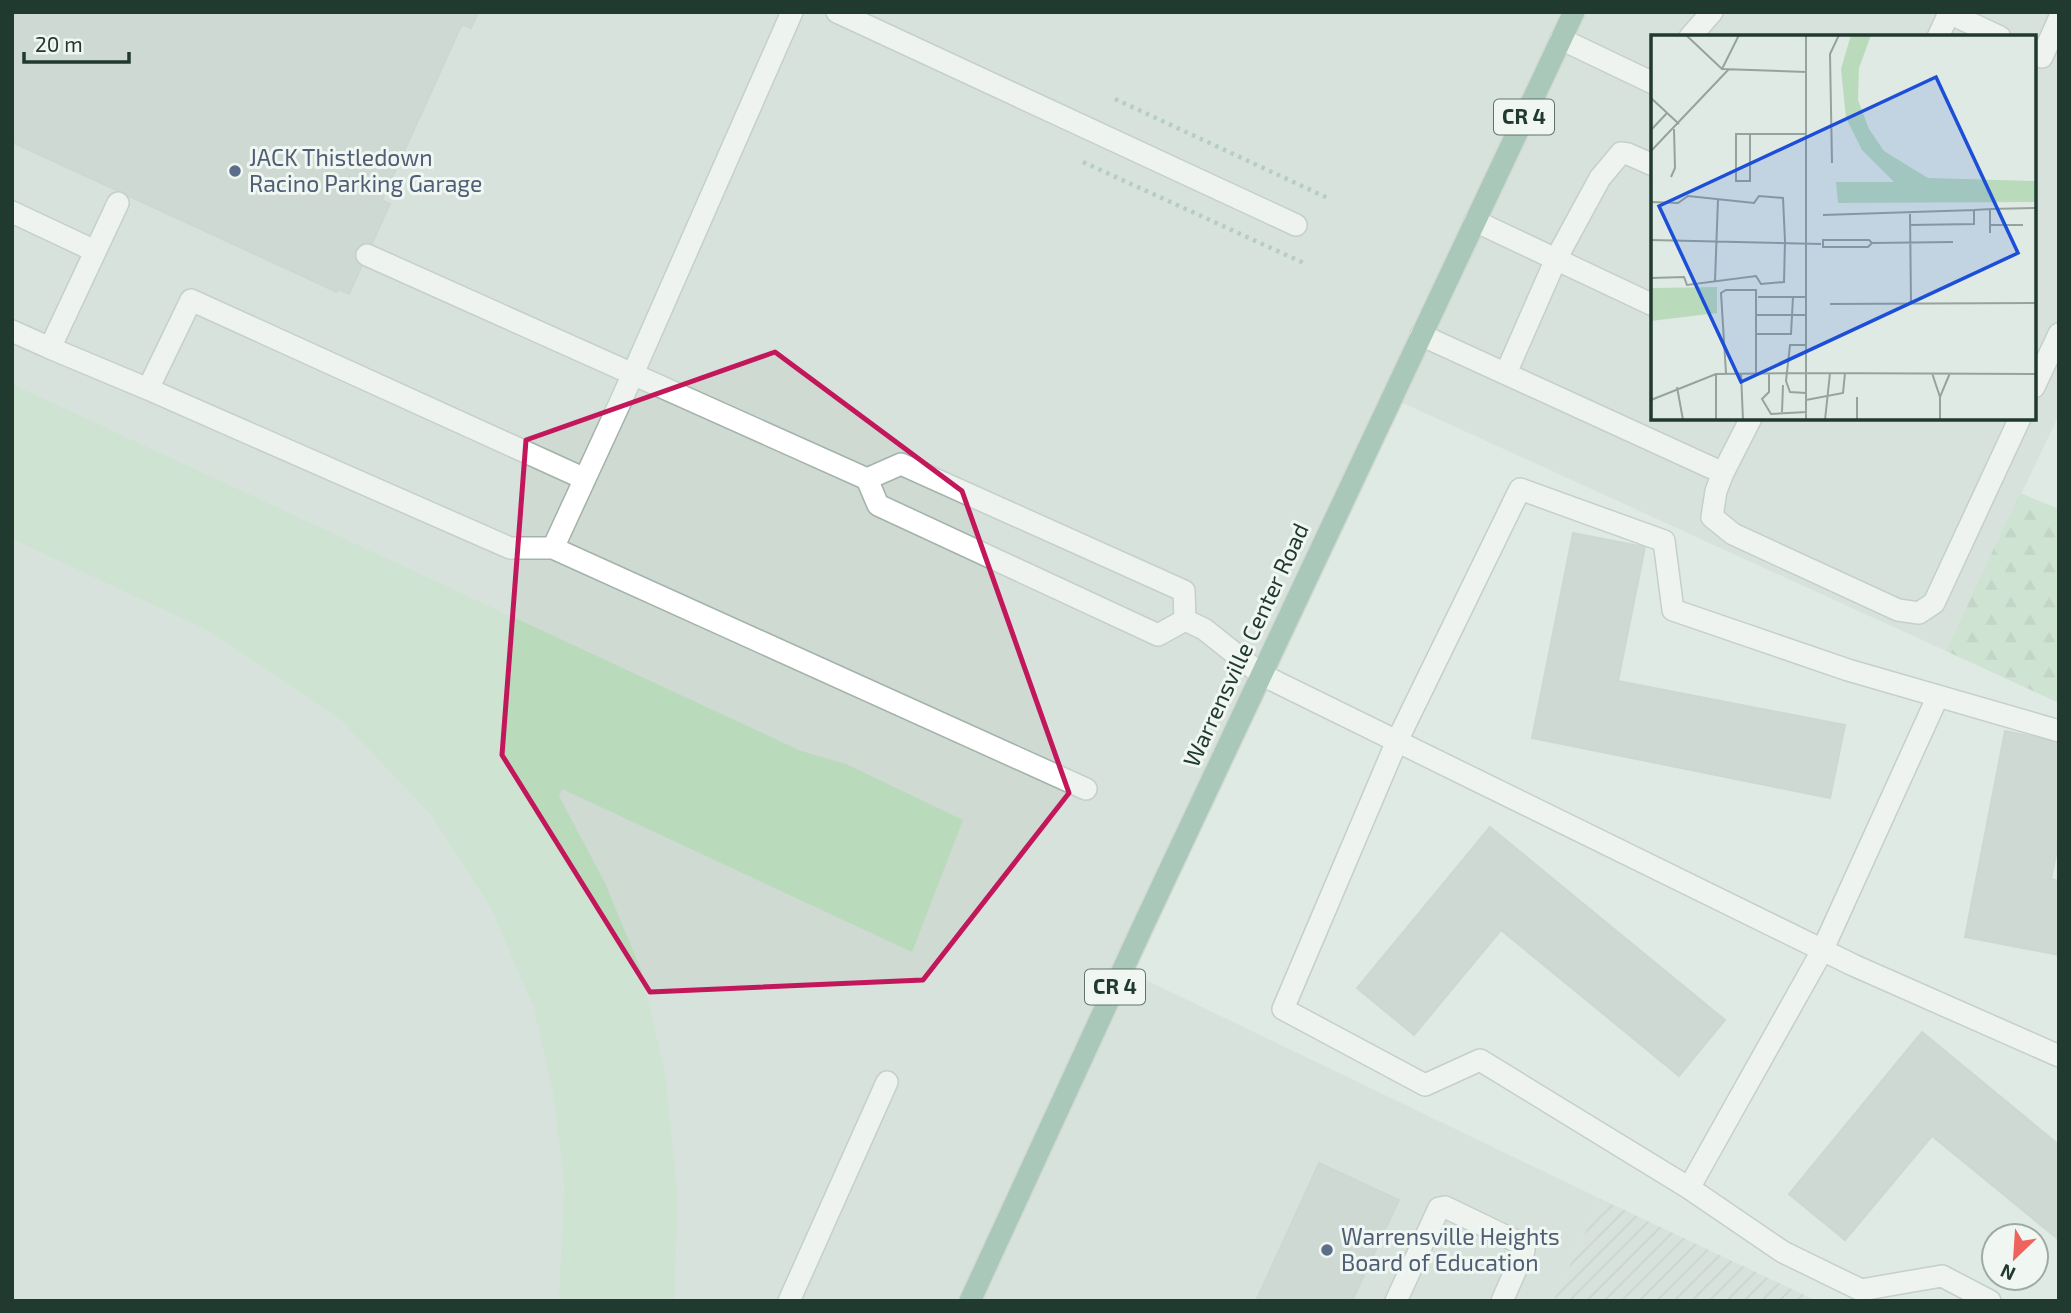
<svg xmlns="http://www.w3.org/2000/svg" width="2071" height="1313" viewBox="0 0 2071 1313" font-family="'Exo 2',sans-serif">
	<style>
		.built { fill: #cedad2; fill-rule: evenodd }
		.industrial { fill: url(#industrial-furrows) }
		.forest { fill: url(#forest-firs) }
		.pitch { fill: #b9dbbc }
		.building { fill: #b5c5bc; stroke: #b3c4b9; stroke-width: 2 }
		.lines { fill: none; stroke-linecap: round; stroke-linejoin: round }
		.minor-casing { stroke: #a3b2aa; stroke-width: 24 }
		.major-casing { stroke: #bcc4c1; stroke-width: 24 }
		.path { stroke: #81ad97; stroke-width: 4.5; stroke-dasharray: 3.5 5; stroke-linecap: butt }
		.minor { stroke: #fff; stroke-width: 21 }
		.major { stroke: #669f85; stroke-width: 21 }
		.marked { fill: none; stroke: #c2185b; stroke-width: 5; stroke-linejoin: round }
		.service-dot { fill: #5c6f8a; stroke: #f0f7f2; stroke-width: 2.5 }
		.labels { text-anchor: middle; stroke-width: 6; stroke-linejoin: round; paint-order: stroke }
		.shield { fill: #f0f7f2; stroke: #5f736a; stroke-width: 2 }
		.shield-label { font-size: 21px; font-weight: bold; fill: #213a2f }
		.service-label { font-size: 23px; fill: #4e5e75; stroke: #f0f7f2; text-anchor: start }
		.street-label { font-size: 23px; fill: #213a2f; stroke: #f0f7f2 }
		.inset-road { fill: none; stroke: #94a49c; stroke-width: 2 }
		.view { fill: #1d4ed8; fill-opacity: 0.15; stroke: #1d4ed8; stroke-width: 3.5 }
		.inset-edge { fill: none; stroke: #213a2f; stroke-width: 3.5 }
	</style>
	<defs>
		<pattern id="industrial-furrows" width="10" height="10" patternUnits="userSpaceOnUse" patternTransform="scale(1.75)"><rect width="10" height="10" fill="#cedad2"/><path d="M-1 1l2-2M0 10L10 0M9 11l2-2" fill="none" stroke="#b1bcb5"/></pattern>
		<pattern id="forest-firs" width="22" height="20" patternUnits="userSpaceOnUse" patternTransform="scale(1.75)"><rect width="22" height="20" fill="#b9dbbc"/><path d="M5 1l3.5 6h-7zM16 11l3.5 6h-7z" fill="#9fbda2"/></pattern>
	</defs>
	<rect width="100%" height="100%" fill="#e0eae4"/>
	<path class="built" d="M12,12h2047v403l-113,236 -554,-253 -269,571 478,230 -48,102h-1541zM1653,37h381v381h-381z"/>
	<path class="industrial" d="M1601,1199l216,102h1h-265z"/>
	<path class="forest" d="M2020,493l39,16v194l-113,-52z"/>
	<path class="pitch" d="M12,384l789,367 45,13 117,56 -51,132 -350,-163 -3,7 46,87 36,87 25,107 12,123 -4,101h-115l5,-117 -11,-91 -20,-88 -43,-98 -58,-91 -91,-96 -134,-90 -195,-91z"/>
	<path class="building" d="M12,12h467l-8,16 -9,-4 -80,176 8,4 -41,90 -11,-5 -1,3 -325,-150z
		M1573,533l72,14 -27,134 227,44 -15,73 -298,-60z
		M2005,731l54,11v98l-8,39 8,2v74l-94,-18z
		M1490,827l235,193 -46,56 -178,-146 -87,105 -57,-47z
		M1922,1032l137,113v95l-127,-104 -87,104 -56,-46z
		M1319,1163l80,37 -47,101h-96z"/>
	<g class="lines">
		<defs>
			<path id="minor" d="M837,12l459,213
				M1947,12l53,25
				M1690,37l22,-25
				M1938,37l11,-24
				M1561,39l92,44
				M2042,57l17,-38
				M118,203l-68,145 98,41
				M12,212l83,39
				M1475,221l178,84
				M367,255l500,224
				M12,331l38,17
				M1421,335l302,138
				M1506,373l50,-114 44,-81 21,-25 7,1 25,11
				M2034,387l25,-53
				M1751,418l-28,55 -7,18 -4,26 21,17 165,76 21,3 15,-10 86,-185
				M901,464l283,127 1,29 -27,15 -280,-130 -11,-26z
				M585,479l-394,-179 -43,89 362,159h43l533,241
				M553,548l71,-154 168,-382
				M1185,620l19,9 58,46 591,290 206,91
				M1689,1188l133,-237 116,-255
				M789,1301l98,-219
				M1396,1301l43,-93 6,-1 79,38v6l-22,50
				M1990,1301l-48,-25 -81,14 -78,-38 -94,-64 -209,-128 -55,25 -142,-76 114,-268 123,-252 144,52 9,69 175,60 211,61"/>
			<path id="major" d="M970,1301l173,-375 431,-914"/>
		</defs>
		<use href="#minor" class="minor-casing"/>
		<use href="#major" class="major-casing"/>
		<path class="path" d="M1115,99l215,100
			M1083,162l223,102"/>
		<use href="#minor" class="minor"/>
		<use href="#major" class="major"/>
	</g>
	<path d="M0 0H2071V1313H0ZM775,352l187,139 107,302 -146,187 -273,12 -148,-237 24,-315z" fill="#e0eae4" fill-opacity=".55" fill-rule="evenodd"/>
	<path class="marked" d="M775,352l187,139 107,302 -146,187 -273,12 -148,-237 24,-315z"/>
	<g class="service-dot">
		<circle cx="235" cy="171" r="7"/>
		<circle cx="1327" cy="1250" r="7"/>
	</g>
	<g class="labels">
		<g class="shield">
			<rect x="1494" y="99.5" width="60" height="35" rx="5"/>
			<rect x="1085" y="969.5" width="60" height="35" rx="5"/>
		</g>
		<g class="shield-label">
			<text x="1524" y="124">CR 4</text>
			<text x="1115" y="994">CR 4</text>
		</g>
		<g class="service-label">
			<text x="249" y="166">JACK Thistledown<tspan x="249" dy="26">Racino Parking Garage</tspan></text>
			<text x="1341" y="1245">Warrensville Heights<tspan x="1341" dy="26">Board of Education</tspan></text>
		</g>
		<g class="street-label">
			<text transform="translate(1246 645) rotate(-65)" y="8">Warrensville Center Road</text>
		</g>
	</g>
	<g transform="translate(1651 35)">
		<rect width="385" height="385" fill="#e0eae4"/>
		<path d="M66,252v26l-66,8v-33z" fill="#b9dbbc"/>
		<path d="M200,0h20l-12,33 -1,32 11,29 15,22 44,27 108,3v21l-198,1 -2,-21h58l-32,-32 -16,-32 -5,-49z" fill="#b9dbbc"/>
		<path class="inset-road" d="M35,0l36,34 85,3M71,34l17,-34M0,63l28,26M0,95l16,-17M99,99v47h-14v-47h71M0,116l78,-82M181,128l-2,-109 9,-19M20,142l4,-9 -1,-39M0,167l27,1 10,-7 66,7 5,-7 24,2 2,43 -1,41 -23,2 -5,-8 -69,9 -3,-8 -33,1M339,174l46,-1M323,175l16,-1v24M259,179l1,89M172,180l151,-5v14l-64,1M339,190h33M0,205l170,4M172,205h46l3,3 -4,4h-45zM221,208l81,-1M64,246l3,-82M107,262h49M179,269l206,-1M106,280h50M106,299h34l2,-37M75,338l-5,-80 5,-3h30v83M90,338l2,47M118,338v19l-7,7 9,15 36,-2M155,338l230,1M281,338l8,24 10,-24M65,339v46M26,352l6,33M155,358l-16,-1 -4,-11 4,-36h17M206,362v23M0,365l65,-26 90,-1M155,365l37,-7 2,-20M131,377l1,-27M155,385v-385M174,385l5,-47M289,385v-23"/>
		<path class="view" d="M285,42l82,176 -277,129 -82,-176z"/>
		<rect width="385" height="385" class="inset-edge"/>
	</g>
	<rect width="2071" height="1313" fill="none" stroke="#213a2f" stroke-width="28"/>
	<g transform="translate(2015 1257) rotate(205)"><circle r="33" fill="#f0f7f2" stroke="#9daba4" stroke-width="2"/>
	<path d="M0-5L12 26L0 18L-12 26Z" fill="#ee635b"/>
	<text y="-10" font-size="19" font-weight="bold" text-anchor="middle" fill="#213a2f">N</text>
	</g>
	<path d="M24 52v10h105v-10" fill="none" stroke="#213a2f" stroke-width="3.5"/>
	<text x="35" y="52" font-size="21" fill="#213a2f" stroke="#f0f7f2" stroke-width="5" paint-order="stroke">20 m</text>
</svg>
